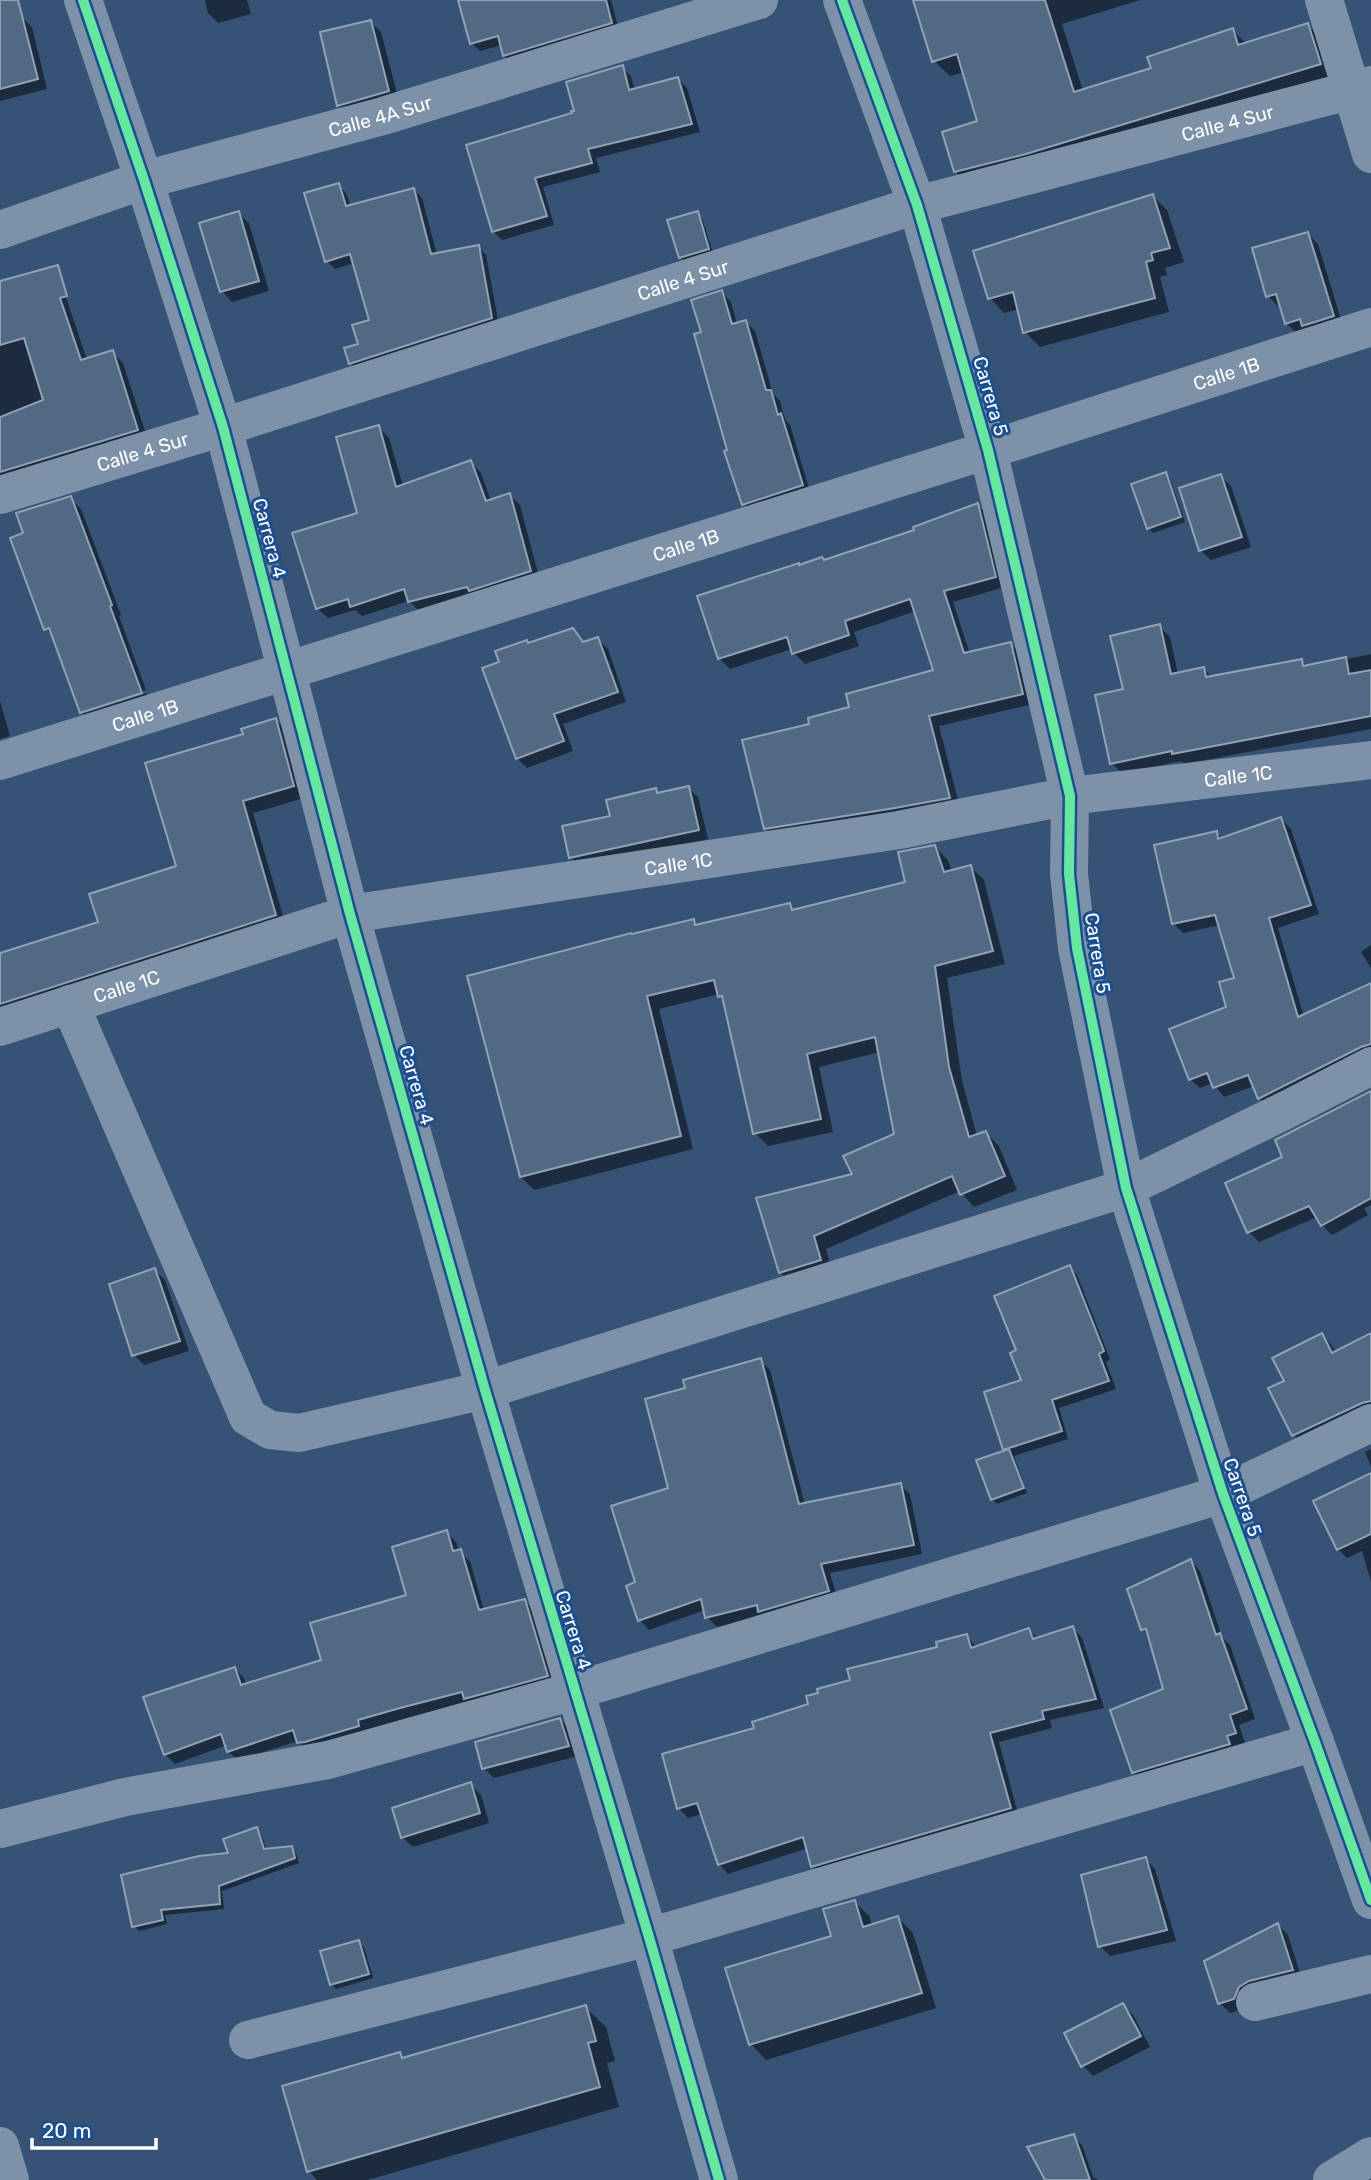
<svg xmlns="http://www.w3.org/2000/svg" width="1371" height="2180" viewBox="0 0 1371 2180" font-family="Rubik,sans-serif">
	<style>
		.shadow { fill: #0007 }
		.building { fill: #526984; stroke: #92a2b6; stroke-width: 2 }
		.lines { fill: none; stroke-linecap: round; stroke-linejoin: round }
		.minor { stroke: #7d92a8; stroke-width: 38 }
		.cycleway-casing { stroke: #1b4f8f; stroke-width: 15 }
		.cycleway { stroke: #66e7a1; stroke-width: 10 }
		.labels { text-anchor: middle; stroke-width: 6; stroke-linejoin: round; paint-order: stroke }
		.street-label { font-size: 19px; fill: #fff; stroke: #1b4f8f }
	</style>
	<rect width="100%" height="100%" fill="#365274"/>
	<path class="shadow" d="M205,0h42l4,14 -33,9 -10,-10z
		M460,0h151l8,31 -106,33 -9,-9 -2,-10 -22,6 -9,-8z
		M935,0h205l-78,24 21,67 71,-21 78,-40 15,14 61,-19 15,16 12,38 -363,108 -16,-15 -12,-39 35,-11 -15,-50 -14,4 -16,-15z
		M21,17l11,10 15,62 -47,12v-79z
		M370,22l11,10 18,69 -50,14 -10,-10z
		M622,67l9,9 4,15 43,-12 9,9 13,44 -104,26 4,14 -57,15 11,38 -52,15 -9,-9z
		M338,185l8,8 5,14 63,-17 8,8 15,57 41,-8 8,8 13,71 -141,45 -8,-8 21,-42 -17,-58 -19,6 -8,-8z
		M1153,196l14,14 17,52 -19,6 2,7 -7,2 9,35 -129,35 -15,-15 -6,-23 -15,4 -14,-15z
		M238,213l11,10 20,68 -37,11 -10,-11z
		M697,213l5,5 11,35 -28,9 -5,-5z
		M1308,234l10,10 25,82 -46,7 -11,-10 -5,-18 -3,1 -10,-10z
		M63,288l24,72 25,-8 11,11 25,77 -148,46v-191z
		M721,292l10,10 6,22 9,-2 9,9 18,63 7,7 5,18 5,6 21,70 -58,18 -10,-9 -14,-53 -26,-118z
		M379,427l10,11 14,48 68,-24 10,11 10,28 18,-6 11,10 20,76 -120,31 -11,-11 -47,15 -7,-6 -27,8 -11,-10 42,-94z
		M1165,474l5,5 15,43 -32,11 -4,-5z
		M1220,476l11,10 20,61 -40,13 -11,-10z
		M70,498l11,11 40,106 -2,1 27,74 -61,20v3l62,-20 4,11 -59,18 -11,-10 -27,-75 -8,-8 -20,-95z
		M978,505l11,11 16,71 -52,15 17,52 41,-10 11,11 11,49 -94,22 21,82 -184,31 -11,-11 86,-120 84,-37 -19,-60 -62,21 5,14 -54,18 -11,-11 -2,-4 -62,20 -11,-11 105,-97 92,-30z
		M1159,626l11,11 8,37 26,-5 9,9 89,-17 6,6 63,-13v75l-187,35 -3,-3 -59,12 -11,-10 14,-73z
		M573,630l12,13 13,-4 10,10 18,53 -63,22 10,27 -46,17 -10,-10 -16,-95 28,-18z
		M0,701l10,35 -10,3z
		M276,720l11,11 17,67 -51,15 33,113 -286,94v-65l101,-31 77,-57 67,-131z
		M688,788l10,9 10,42 -128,28 -9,-10 41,-40 43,-28 5,5z
		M1281,819l10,10 28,85 -41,14 26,89 67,-32v71l-102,52 -10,-10 -5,-12 -30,11 -11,-14 -13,5 -10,-9 38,-71 8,-29 -16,-54 -37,8 -10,-10 43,-90 6,6z
		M935,847l13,13 4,12 19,-5 13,13 21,84 -58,14 15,103 15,55 9,-3 13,13 18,44 -43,17 -14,-16 -134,58 7,24 -40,12 -13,-13 74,-96 42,-41 -16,-83 -61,15 14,65 -65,14 -13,-13 -30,-131 -6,-8 -60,15 34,140 -159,41 -13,-13 172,-256 6,5 90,-21 6,6 112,-28z
		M1371,945v23l-10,-16z
		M1371,1093v112l-7,3 4,7 -36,20 -10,-10 -5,-8 -58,25 -10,-10 36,-74z
		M1069,1267l8,8 33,84 -4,3 10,27 -57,19 9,31 -54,17 13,37 -30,11 -5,-5 15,-48 -3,-2 19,-68 -5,-30z
		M155,1270l10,10 24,71 -45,14 -10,-10z
		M1322,1335l9,9 5,9 35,-18v77l-68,33 -9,-10 -24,-46 16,-7z
		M760,1360l10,10 35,135 95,-20 10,9 12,60 -92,19 8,27 -75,15 -46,12 -10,-10 -2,-7 -56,20 -9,-10 -2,-37 32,-94 17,-100z
		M1371,1449v18l-6,-15z
		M1371,1475v107l-9,-31 -15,7 -9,-9z
		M446,1532l10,10 3,10 11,9 14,50 40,-10 10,9 22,75 -87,16 -59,16 -44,13 -58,22 -10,-11 -60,19 -10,-9 -1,-6 -52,19 -10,-10 70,-85 9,9 2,7 77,-23 85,-66z
		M1191,1561l9,10 22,66 8,8 25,74 -16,6 6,18 -102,38 -10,-9 33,-82 -16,-53 -8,-8z
		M1073,1628l9,10 22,70 -54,12 2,8 -53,14 20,76 -197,57 -9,-9 -5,-18 -80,26 -9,-10 -17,-50 -14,4 -9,-10 78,-79 53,-24 42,-24 115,-45 10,12 52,-18 9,9z
		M560,1719l10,11 8,26 -84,22 -10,-10z
		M470,1784l11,11 8,28 -76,24 -11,-10z
		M256,1829l5,5 6,17 24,-3 5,5 3,10 -77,28 2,18 -59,6 2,9 -28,7 -5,-5 97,-71z
		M1145,1859l10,10 21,72 -66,15 -10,-10z
		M854,1901l16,16 2,9 26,-8 15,15 23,75 -170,52 -15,-16 82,-107z
		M1278,1925l10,10 14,45 -58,29 -14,4 -10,-10z
		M359,1942l5,5 9,31 -37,11 -5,-5z
		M1123,2005l10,10 17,32 -57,29 -10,-10z
		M585,2007l21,20 9,34 -8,2 12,44 -251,73h-51l-8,-9 91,-117 5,5z
		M1073,2136l9,9 11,32 5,3h-51z"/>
	<path class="building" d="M0,0h18l20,79 -38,10z
		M458,0h148l6,23 -109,33 -5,-20 -28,8z
		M913,0h132l29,92 77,-24 -4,-11 86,-29 5,17 70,-22 13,41 -295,90 -72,18 -12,-40 35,-11 -20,-67 -25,8z
		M371,20l18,71 -52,15 -17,-74z
		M623,65l6,25 49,-13 14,47 -104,25 4,14 -57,15 12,38 -55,16 -26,-87 106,-32 -1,-2h3l-8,-29z
		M339,183l7,23 68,-18 17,66 48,-9 13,73 -143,46 -5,-16 14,-4 -6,-19 17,-5 -19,-66 -25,8 -21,-69z
		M1153,194l17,54 -19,5 2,7 -7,2 9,36 -132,35 -10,-41 -25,7 -15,-48z
		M239,211l20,70 -39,11 -21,-69z
		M698,211l11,38 -30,9 -12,-38z
		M1308,232l26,84 -32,10 -2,-7 -15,5 -9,-30 -10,3 -14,-49z
		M58,265l9,31 -7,2 21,62 32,-10 25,80 -138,42v-55l43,-17 -19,-62 -24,7v-64z
		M722,290l10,34 14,-4 20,70h5l7,25 3,-2 22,72 -61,20 -18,-54 3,-1 -33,-116 7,-2 -10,-32z
		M379,425l17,62 75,-27 15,41 24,-8 21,78 -62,20 -2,-4 -59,15 -4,-13 -54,18 -2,-8 -32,10 -24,-76 65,-20 -21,-76z
		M1166,472l15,45 -34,12 -16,-45z
		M1221,474l21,63 -43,14 -20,-63z
		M71,496l41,109 -2,1 32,87 -62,20 -31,-85 -5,2 -34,-92 13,-5 -7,-20z
		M978,503l18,74 -52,14 20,62 47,-11 12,52 -94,22 21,82 -55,10 -131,21 -22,-89 67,-16 -1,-6 41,-11 -3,-13 87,-24 -23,-71 -65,22 4,14 -57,19 -5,-17 -69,22 -21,-63 102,-33v2l23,-8 2,3 90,-30 -1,-3z
		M1160,624l11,50 33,-7 2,10 96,-18 1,7 43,-9 3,17 22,-4v46l-199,38v-3l-62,13 -15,-69 28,-6 -13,-53z
		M573,628l10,14 15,-5 20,55 -64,22 10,27 -48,18 -34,-91 17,-6 -4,-11 32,-11 1,3z
		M276,718l18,68 -51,15 33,114 -276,89v-51l98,-31 -9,-28 87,-28 -31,-103 98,-29 -2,-5z
		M689,786l10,44 -130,28 -7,-32 48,-10 -4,-16 50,-12 1,5z
		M1281,817l30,88 -42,13 29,99 73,-34v61l-10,3 -103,52 -10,-24 -35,13 -6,-15 -18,7 -20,-51 57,-22 -7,-25 15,-4 -19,-63 -43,9 -18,-79 63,-14 1,8z
		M935,845l9,27 27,-7 22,86 -58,15 14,101 20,70 17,-6 19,45 -45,19 -8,-19 -138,60 7,24 -42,13 -23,-75 96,-24 -9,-18 51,-22 -19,-97 -68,17 14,65 -68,15 -31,-138 -4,1 -4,-17 -67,16 34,140 -161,41 -53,-201 164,-43 1,1 62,-15 1,6 95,-22 2,7 113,-28 -7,-30z
		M1371,1091v107l-50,28 -12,-20 -62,27 -22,-50 57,-26 -7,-17z
		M1070,1265l34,86 -5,3 10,27 -57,19 10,31 -59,19 -19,-58 37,-12 -11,-27 6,-3 -22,-54z
		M155,1268l25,73 -48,15 -23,-72z
		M1322,1333l10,20 39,-20v68l-9,2 -70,33 -24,-48 16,-7 -12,-23z
		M761,1358l38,146 102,-21 13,62 -93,19 8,27 -71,21 -1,-7 -52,13 -4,-19 -63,22 -12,-35 9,-4 -24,-76 57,-18 -23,-89 40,-11 -2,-8z
		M1009,1449l15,39 -33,12 -15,-40z
		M1371,1473v61l-34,16 -24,-49z
		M447,1530l6,21 8,-2 18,61 46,-11 23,77 -84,23 -2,-7 -62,16 -42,12 1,6 -54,16 -8,1 -4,-13 -66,22 -6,-18 -57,21 -21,-58 92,-30 6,18 80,-25 -11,-37 96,-28 -14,-48z
		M1191,1559l25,76 4,-2 27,76 -17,6 6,18 -9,3 3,8 -98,29 -22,-63 53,-21 -17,-60 -5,1 -14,-41z
		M1073,1626l23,73 -54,12 2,8 -54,14 21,75 -200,59 -8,-30 -85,28 -21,-62 -20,6 -15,-55 92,-26 -2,-6 56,-18 -2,-8 12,-3 -1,-4 33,-9 -3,-11 90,-22 -1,-5 31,-8 4,14 58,-20 4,11z
		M560,1718l9,28 -87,23 -7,-27z
		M471,1782l9,31 -79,25 -9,-30z
		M257,1827l7,22 28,-3 3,12 -76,28 1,18 -59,6 2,10 -31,7 -11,-52 78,-19 29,-3 -5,-14z
		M1146,1857l21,73 -69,17 -17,-72z
		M855,1900l8,27 35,-11 24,77 -173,52 -24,-77 106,-32 -8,-27z
		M1278,1923l15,47 -44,11 -10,6 -5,12 -16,5 -14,-43z
		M359,1940l10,34 -39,11 -10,-34z
		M1123,2003l18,33 -60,31 -17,-34z
		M586,2005l10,36 -8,2 12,44 -293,85 -25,-86 118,-34 2,6z
		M1074,2134l16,46h-45l-18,-33z"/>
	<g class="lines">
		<g class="minor">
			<path d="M83,0l61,180 79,247 127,487 135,476 164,547 70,243"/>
			<path d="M842,0l75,205 71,245 82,346 -1,78 8,74 49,240 97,306 92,248 56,158"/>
			<path d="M1324,0l47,154"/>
			<path id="s1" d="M0,230l144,-50 239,-64 376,-116"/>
			<path id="s2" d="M0,495l223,-68 694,-222 454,-120"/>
			<path id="s3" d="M0,761l988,-311 383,-123"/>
			<path d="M70,1004l178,413 22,13 29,3 186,-43 641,-202 162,-79 83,-43"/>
			<path id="s4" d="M0,1027l350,-113 549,-84 171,-34 301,-36"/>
			<path d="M0,1829l125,-32 203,-37 246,-69 649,-197 148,-71"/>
			<path d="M1255,2002l116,-28"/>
			<path d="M248,2040l401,-103 666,-195"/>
			<path d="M0,2146l10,34"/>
			<path d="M1332,2180l39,-24"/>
		</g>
		<defs>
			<path id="cycleway" d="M83,0l61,180 79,247 127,487 135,476 164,547 70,243
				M842,0l75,205 71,245 82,346 -1,78 8,74 49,240 97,306 92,248 56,158"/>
		</defs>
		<use href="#cycleway" class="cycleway-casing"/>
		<use href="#cycleway" class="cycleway"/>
	</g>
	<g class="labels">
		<g class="street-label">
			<text dy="7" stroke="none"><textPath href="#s1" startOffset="397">Calle 4A Sur</textPath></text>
			<text dy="7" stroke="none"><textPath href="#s2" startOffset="1283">Calle 4 Sur</textPath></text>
			<text dy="7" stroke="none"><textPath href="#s2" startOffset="716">Calle 4 Sur</textPath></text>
			<text dy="7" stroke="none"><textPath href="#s3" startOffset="1286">Calle 1B</textPath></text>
			<text transform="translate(991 396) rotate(74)" y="7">Carrera 5</text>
			<text dy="7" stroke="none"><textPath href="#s2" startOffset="149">Calle 4 Sur</textPath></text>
			<text transform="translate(270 538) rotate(75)" y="7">Carrera 4</text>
			<text dy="7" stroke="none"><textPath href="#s3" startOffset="719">Calle 1B</textPath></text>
			<text dy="7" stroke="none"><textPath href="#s3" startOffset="152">Calle 1B</textPath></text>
			<text dy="7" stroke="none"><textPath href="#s4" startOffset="1267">Calle 1C</textPath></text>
			<text dy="7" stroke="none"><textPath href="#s4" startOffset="700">Calle 1C</textPath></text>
			<text transform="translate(1098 953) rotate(81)" y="7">Carrera 5</text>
			<text dy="7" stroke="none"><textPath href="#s4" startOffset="133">Calle 1C</textPath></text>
			<text transform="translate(417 1085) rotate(74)" y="7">Carrera 4</text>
			<text transform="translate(1243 1497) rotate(71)" y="7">Carrera 5</text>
			<text transform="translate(574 1630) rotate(73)" y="7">Carrera 4</text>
		</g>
	</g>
	<path d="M32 2138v10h124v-10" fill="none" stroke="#ffffff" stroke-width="3.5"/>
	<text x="42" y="2138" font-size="21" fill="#ffffff" stroke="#1b4f8f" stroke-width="5" paint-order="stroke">20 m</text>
</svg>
